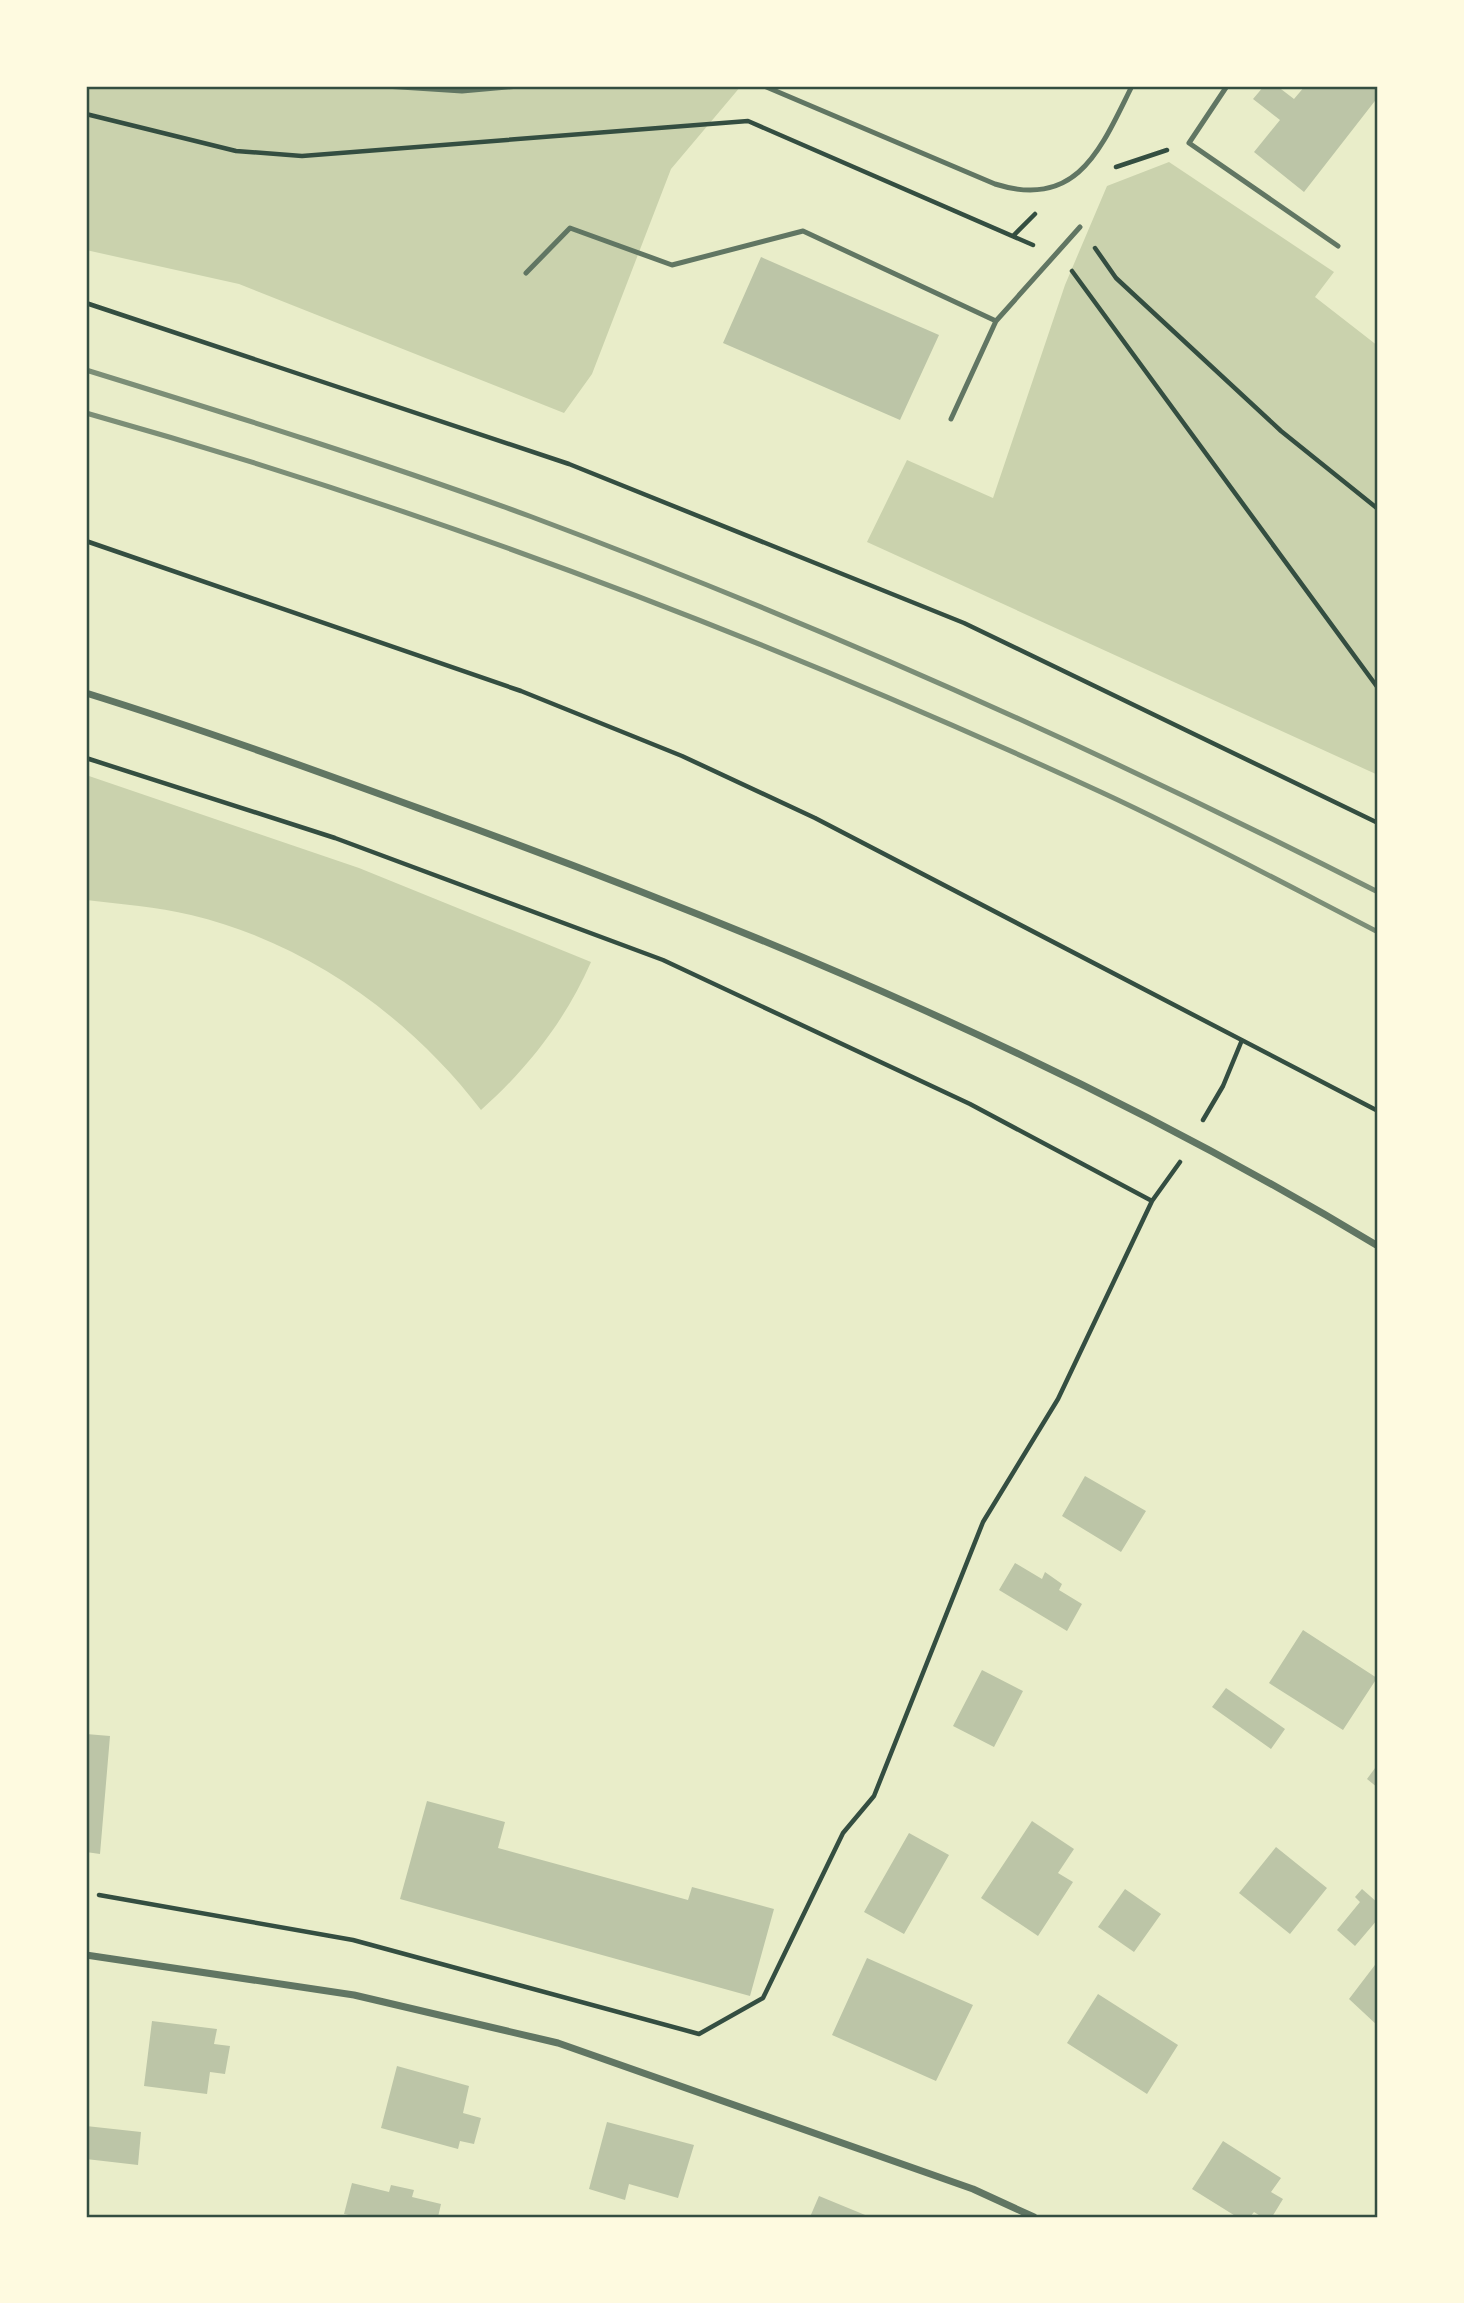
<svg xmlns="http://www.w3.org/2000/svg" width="1464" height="2303" viewBox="0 0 1464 2303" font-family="Spectral,serif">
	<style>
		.green { fill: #cad2ad }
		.building { fill: #bcc5a7 }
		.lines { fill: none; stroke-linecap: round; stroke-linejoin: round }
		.path { stroke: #344e41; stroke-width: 4.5 }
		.service { stroke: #617663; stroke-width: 5 }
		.minor { stroke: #617663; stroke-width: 7 }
		.rail { stroke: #7c8e77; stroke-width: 5 }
		.neatline { fill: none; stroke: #344e41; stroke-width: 2.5 }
	</style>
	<rect width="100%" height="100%" fill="#e9edc9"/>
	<path class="green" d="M86,86h655l-70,83 -79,205 -28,39 -325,-129 -153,-34z
		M1169,162l165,110 -19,25 63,49v429l-511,-233 40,-82 86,38 72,-213 42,-99z
		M86,775l273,93 232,94c-26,59 -63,106 -110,148 -72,-94 -174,-167 -290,-195 -34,-8 -70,-11 -105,-15z"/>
	<path class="building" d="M1264,86h13l17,13 11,-13h73v11l-74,95 -50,-40 26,-32 -27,-21z
		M761,257l178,78 -39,85 -177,-77z
		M1085,1476l61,35 -25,41 -59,-36z
		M1015,1563l27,16 3,-7 17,12 -3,6 23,14 -15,27 -68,-41z
		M1303,1630l74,48 -34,52 -74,-47z
		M982,1670l41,21 -29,56 -41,-21z
		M1226,1688l59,41 -14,20 -59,-42z
		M86,1734l24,2 -10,118 -14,-2z
		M1378,1764v24l-11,-9z
		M427,1801l78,21 -7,26 190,52 4,-13 82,22 -24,87 -350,-97z
		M1032,1821l42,28 -16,24 15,9 -35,54 -57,-38z
		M909,1833l40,22 -45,79 -40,-22z
		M1276,1847l51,41 -37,46 -51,-41z
		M1125,1889l36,25 -27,38 -36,-25z
		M1362,1889l16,14v16l-23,27 -18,-16 23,-28 -5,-5z
		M867,1958l106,47 -37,76 -104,-46z
		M1378,1961v65l-29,-27z
		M1098,1994l80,51 -31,49 -80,-51z
		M152,2021l65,8 -3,15 16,2 -5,28 -15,-2 -3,22 -63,-8z
		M397,2066l72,20 -6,27 18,5 -7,26 -14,-3 -2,8 -77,-21z
		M607,2122l87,23 -16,53 -49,-14 -4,16 -36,-11z
		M86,2126l55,6 -3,33 -52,-6z
		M1223,2141l58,37 -10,14 12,7 -11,18h-10l-8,-5 -4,5h-13l-45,-28z
		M352,2183l37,9 2,-7 23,5 -2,7 29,7 -3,13h-80l-14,-3z
		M819,2196l51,21h-60z"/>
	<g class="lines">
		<path class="path" d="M86,114l150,37 66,5 446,-35 285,124
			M1116,167l51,-17
			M1013,236l22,-22
			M1095,248l21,30 165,153 97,78
			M1072,271l306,417
			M86,303l483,161 395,159 414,200
			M86,541l435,150 161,65 133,62 563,293
			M86,758l249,80 328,122 307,144 182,97 -94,198 -75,123 -109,274 -31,37 -80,165 -64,36 -346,-94 -254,-45
			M1203,1120l20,-34 19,-46
			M1152,1201l28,-39"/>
		<path class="service" d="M385,86l77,5 57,-5
			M764,86l231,98c83,26 106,-36 137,-98
			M1227,86l-38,57 149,103
			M526,273l44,-45 102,37 131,-34 193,90 84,-94
			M951,419l45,-98"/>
		<path class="minor" d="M86,693c119,37 236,80 354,123 323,117 643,252 938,430
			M86,1955l268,40 204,48 415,146 61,28"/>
		<path class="rail" d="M86,370c149,46 299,93 446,147 289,108 571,235 846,375
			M86,413c349,98 688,228 1017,380 93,43 184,92 275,139"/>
	</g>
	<rect width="1464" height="2303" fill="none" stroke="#fefae0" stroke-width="175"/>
	<rect x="88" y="88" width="1288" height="2128" class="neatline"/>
</svg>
